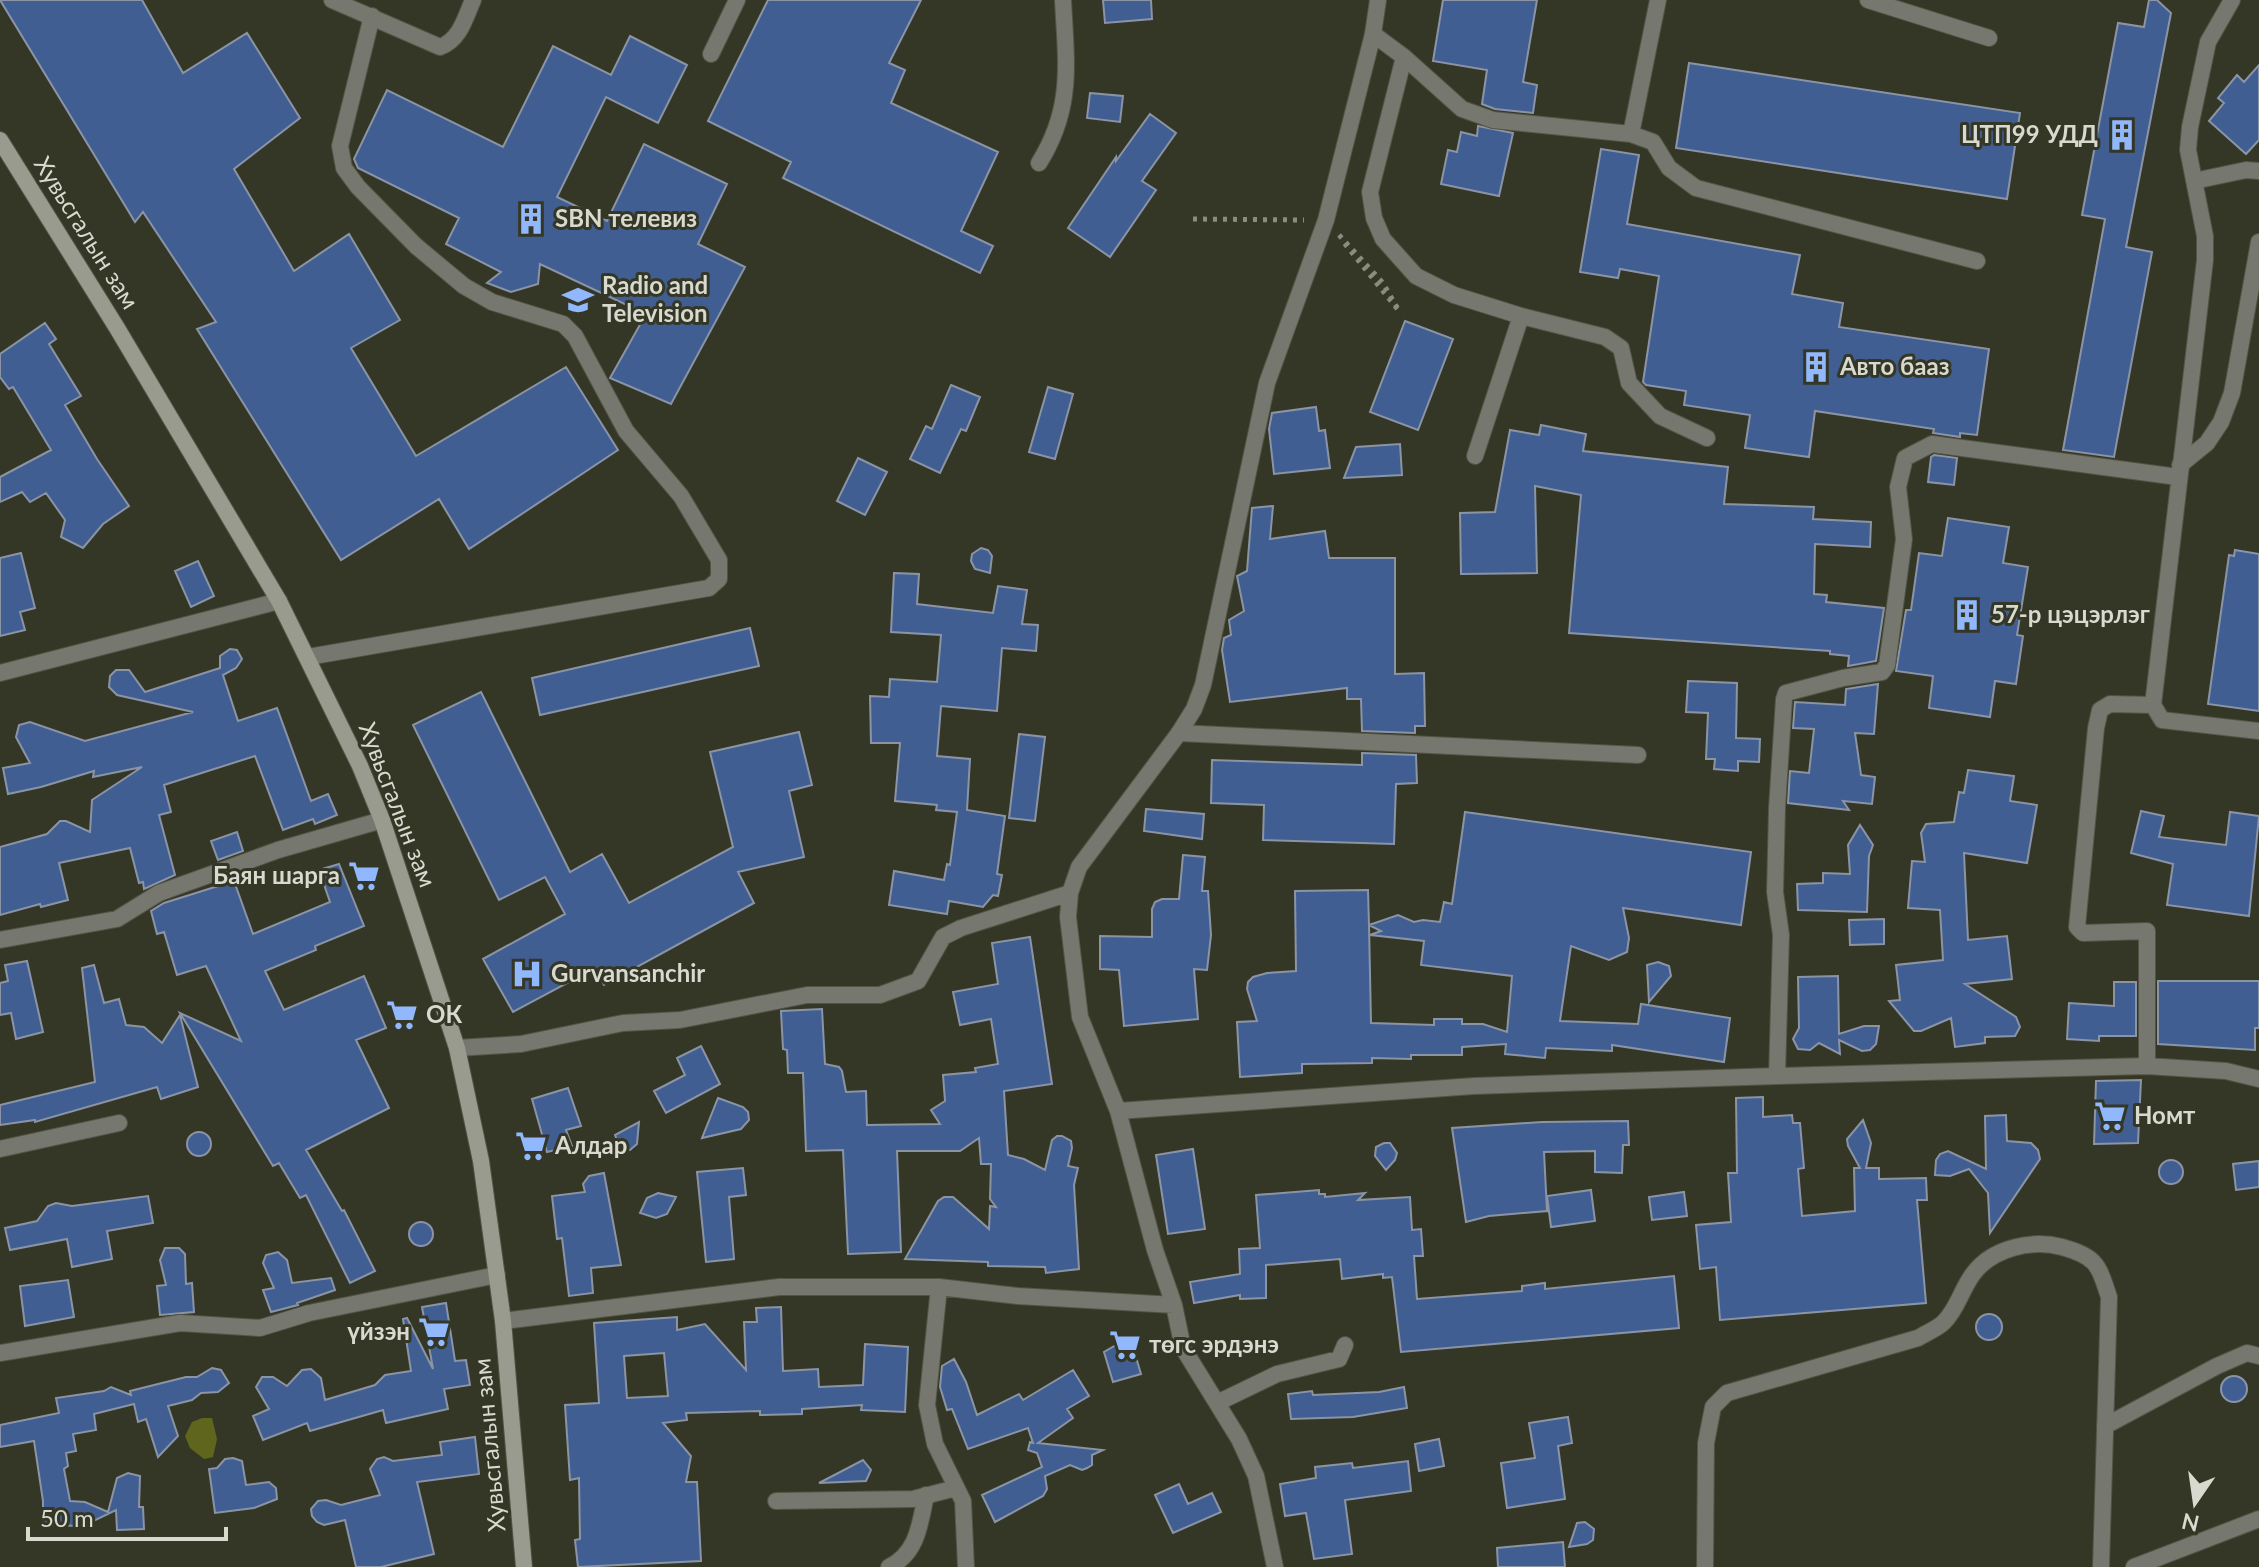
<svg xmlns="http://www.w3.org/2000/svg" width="2259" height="1567" viewBox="0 0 2259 1567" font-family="Lato,sans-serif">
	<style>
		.forest { fill: #60651d }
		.building { fill: #415e93; stroke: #8a94a5; stroke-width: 2; fill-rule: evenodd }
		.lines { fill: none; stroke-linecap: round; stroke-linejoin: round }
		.service-casing { stroke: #525444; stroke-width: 18 }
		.minor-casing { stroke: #525444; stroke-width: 18 }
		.secondary-casing { stroke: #525444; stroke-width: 18 }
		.path { stroke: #8a8c7e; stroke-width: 5; stroke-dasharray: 4 6; stroke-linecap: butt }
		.service { stroke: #76776e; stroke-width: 16 }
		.minor { stroke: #76776e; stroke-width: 16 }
		.secondary { stroke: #999b8e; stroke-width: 16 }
		.labels { text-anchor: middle; stroke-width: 6; stroke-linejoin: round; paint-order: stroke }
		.poi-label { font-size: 24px; font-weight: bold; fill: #d8dacf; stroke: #353726; text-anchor: start }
		.street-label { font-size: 24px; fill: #d8dacf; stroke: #353726 }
	</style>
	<rect width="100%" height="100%" fill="#353726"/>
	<path class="forest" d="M202,1418h10l5,21 -4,18 -9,2 -14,-11 -5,-12 7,-14z"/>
	<path class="building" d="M0,0h142l41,73 64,-40 53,85 -66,51 60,102 55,-37 51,86 -49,28 65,108 150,-89 52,83 -149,99 -30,-50 -98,61 -144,-231 19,-7 -73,-110 -8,10z
		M768,0h153l-32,63 16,7 -14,33 107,49 -37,79 32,15 -13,27 -197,-95 8,-16 -83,-41z
		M1103,0h48l1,19 -47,4z
		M1443,0h94l-14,82 14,3 -4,28 -38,-4 -13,-5 5,-34 -54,-9z
		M2149,0h8l14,13 -45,234 26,5 -38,205 -51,-7 42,-231 -23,-4 36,-192 26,4z
		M630,36l57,29 -29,58 -52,-26 -49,100 50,24 37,-77 83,40 -29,60 47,23 -74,137 -61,-26 36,-64 -106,-50 -2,20 -27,8 -24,-9 14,-11 -55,-28 13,-26 -101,-50 -4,-9 33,-69 116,57 50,-101 58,29z
		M1689,63l331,50 -13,86 -331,-51z
		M2259,65v75l-13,14 -37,-33 15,-18 -6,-5 19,-23 7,7z
		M1090,93l33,3 -3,26 -33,-4z
		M1150,114l26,19 -34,48 14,9 -46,67 -42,-29 48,-71v4z
		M1478,126l35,7 -14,63 -58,-12 7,-34 9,2 4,-20 16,4z
		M1601,149l38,6 -12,69 173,31 -8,39 51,9 -4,24 150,22 -12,86 -17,-2v4l-27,-4 1,-4 -119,-18 -6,46 -64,-9 5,-33 -66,-10 2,-14 -40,-6 -3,-3 16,-106 -39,-7 -2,9 -38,-6z
		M1405,321l48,18 -35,91 -48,-18z
		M45,323l11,16 -7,5 32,52 -16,9 32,54 32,47 -26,18 -20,24 -22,-11 4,-17 -19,-27 -16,9 -8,-10 -22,10v-25l51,-27 -38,-63 -4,2 -9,-12v-23z
		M951,385l29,12 -14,34 -5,-2 -21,44 -30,-14 16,-33 6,3z
		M1048,387l25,7 -18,65 -26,-7z
		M1316,407l3,24 6,-1 5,38 -56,6 -5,-45 3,-16z
		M1541,425l45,9 -3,17 145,16 -4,37 90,3 -1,12 58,3 -1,25 -55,-3 -1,50 13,1 -1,7 58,6 -8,53 -28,5 1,-10 -19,-2v-3l-261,-18 12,-138 -46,-9 2,87 -76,1 -1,-61 35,-1 15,-82 29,5z
		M1400,444l2,31 -58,3 12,-31z
		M1934,455l23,3 -3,27 -26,-3 3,-25z
		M858,458l29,14 -22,43 -28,-14z
		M1273,506l-3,33 55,-8 4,27h66v116l29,-1 1,53h-10v7l-53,-2 -1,-32h-14v-11l-117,14 -8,-52 2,-12 7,-3 -2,-15 15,-9 -7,-35 10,-5 5,-63z
		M1948,518l61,9 -6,36 25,4 -11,68 6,1 -7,48 -21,-3 -5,36 -61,-9 4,-32 -37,-5 10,-61h5l8,-57 23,3z
		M981,548l7,2 4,6 -2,17 -15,-4 -4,-8 1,-7z
		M2235,550l24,4v157l-51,-7 21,-149 5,1z
		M21,553l14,55 -15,4 5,18 -25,6v-78z
		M198,561l16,35 -23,11 -16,-36z
		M894,573l25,1 -2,30 76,9 5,-27 29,4 -5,34 16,1 -2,26 -34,-3 -5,63 -56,-5 -4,50 33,3 -3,51 38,6 -8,58 5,1 -4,21 -5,-1 -10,12 -34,-6 -2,13 -58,-9 5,-34 50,9 3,-16 3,1 7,-53 -21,-2 1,-5 -42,-4 5,-58h-29l-1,-47 19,1 1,-18 47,3 4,-47 -50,-3z
		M750,628l9,38 -219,49 -8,-37z
		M230,649l7,1 5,9 -6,9 -13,7 15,46 39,-13 34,93 17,-7 9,21 -22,9 -2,-5 -30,11 -28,-74 -91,29 7,27 -12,3 16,60 -31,14 -1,-7 -4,1 -9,-35 -71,15 9,37 -27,7 -1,-3 -40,11v-68l47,-13 13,-13h6l24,11 2,-32 50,-33 -49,10 1,-6 -53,16 -33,7 -5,-26 27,-5 -14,-26 3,-12 11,-3 55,19 108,-29 -76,-17 -8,-8 1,-11 6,-6h13l16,22 75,-24v-12z
		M1688,681l49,2 -1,55 24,1 -1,23 -21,-1v10l-24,-2 1,-10h-9l2,-46 -22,-1z
		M1878,684l-4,50 -19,-1 6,42 14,2 -3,27 -29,-3 6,9 -61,-7 2,-32 19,2 5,-44 -21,-1 2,-26 50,3 1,-16z
		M481,692l89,180 32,-18 27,49 104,-56 -23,-95 89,-20 13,53 -23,6 15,66 -66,15 16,31 -150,82 -9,-17 -82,44 -30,-53 82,-45 -20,-37 -46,23 -86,-175z
		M1019,734l26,3 -10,84 -26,-3z
		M1362,753l54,2 1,28 -21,1 -2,60 -131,-4 1,-35 -53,-2 1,-43 150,5z
		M1968,770l46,6 -4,25 27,4 -10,58 -63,-10 4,87 39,-4 5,43 -47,5 51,33 4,10 -5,9 -30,1v6l-30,4 -4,-29 -30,13h-7l-25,-30 11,-1 -4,-35 47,-5 -3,-50 -32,-2 4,-47 13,1 -4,-29 5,-9 28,-2 5,-30 5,1z
		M1146,809l58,5 -2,25 -58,-8z
		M2141,811l23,5 -5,21 67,8 4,-33 29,4 -10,100 -82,-11 6,-41 -42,-11z
		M1465,812l286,40 -10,73 -118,-17 6,30 -2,14 -18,8 -38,-14 -11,75 78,3 3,-20 89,14 -6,44 -112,-17v6l-66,-3 -1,10 -40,-4 1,-10 -44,3v8h-51v4l-39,-1v5l-70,1v9l-62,4 -3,-55 20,-1 -10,-32 1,-7 5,-5 14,-4 29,-2 -1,-80 73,-1 1,35 29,-10 16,7 9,-2 17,2 4,-20 8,2zM1369,925l12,6 -11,4 54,6 -3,24 91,11 -5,56 -24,-8h-21v-5h-28v6l-63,-2z
		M1860,825l13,20 -4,11 -2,56 -69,-2 -1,-26 26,-1v-10l27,1 -2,-29z
		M237,832l6,19 -25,9 -7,-19z
		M1183,855l22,2 -3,34h6l3,44 -4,35 -13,-1 4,50 -74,7 -5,-56 -19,-1v-33l52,1v-28l3,-7 7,-3h17z
		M339,864l25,62 -49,20 1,4 -51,21 19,39 80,-34 22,52 -30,12 33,68 -83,42 36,61 2,-1 31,61 -25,12 -44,-88 -6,3 -21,-35 -6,3 -93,-153 61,28 -35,-75 -29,9 -13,-43 -7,2 -6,-23 13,-8 70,-22 19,53 77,-32 -11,-32z
		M1884,919v25l-34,1 -1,-25z
		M1030,937l22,147 -48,7 4,64 16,4 21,11 7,-30 5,-4h5l9,5 1,7 -4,18 10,2 -4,17 5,84 -33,4 -1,-6 -57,-1v-4l-83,-3 33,-58 6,-4h9l36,32 1,-23 6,1 -6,-8 1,-35h-10l-2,-26 -19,13h-63l4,101 -53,2 -5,-104 -37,1 -3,-78h-15l-1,-23 -4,-1 -2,-38 41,-2 3,55 14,3 3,4 4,21 20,-1 1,34 73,-1 -9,-14 14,-9 -2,-26 33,-3 -1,-4 23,-4 -7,-45 -31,6 -7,-33 45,-8 -6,-41z
		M27,961l16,71 -27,7 -5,-26 -11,2v-32l8,-2 -3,-16z
		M1658,962l11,4 2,10 -22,26 -2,-37z
		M94,965l10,38 15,-4 7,26 18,2 18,16 18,-28 18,72 -37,12 -4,-12 -122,35v-2l-35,5v-20l95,-23 -13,-114z
		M1838,976l1,58 25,-8h15l-3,18 -6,6 -8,1 -23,-11 1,14 -21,-11 -9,7 -12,-1 -5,-10 6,-11 -1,-51z
		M2158,981h101v47h-4v22l-97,-6z
		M2114,982h22v54h-37v5l-32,-2 2,-36 45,3z
		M701,1046l19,38 -54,29 -12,-22 31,-16 -8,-17z
		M2141,1080l-3,63 -44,1 2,-63z
		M568,1088l13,38 -15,4 6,16 -25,6 -15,-53z
		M1763,1097v20l29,-2 1,8h7l4,45 -6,1 4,47 53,-5 -1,-43h6l-12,-22 -1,-7 16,-19 8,23 -5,25h13v11l47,-1 1,22h-10l9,103 -206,17 -4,-53 -16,2 -4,-44 35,-3 -3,-49h9l-1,-75z
		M718,1098l25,9 5,5 1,8 -8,9 -39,9z
		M2006,1115l1,26 24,2 7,7 2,9 -50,74 -2,-40 -19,-24 -19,7 -15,-1 1,-15 4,-6 8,-3 38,18 -1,-53z
		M1628,1121l1,24h-6l-1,28 -27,-1v-21l-51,1 3,59 -58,5 -23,6 -14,-94 90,-6z
		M639,1122l-2,22 -7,6 -10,-1 -5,-14z
		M187 1144a12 12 0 1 1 24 0a12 12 0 1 1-24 0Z
		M1384,1143h6l7,10 -2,7 -9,10 -11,-14 1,-9z
		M1193,1149l12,80 -37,5 -12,-79z
		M2159 1172a12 12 0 1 1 24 0a12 12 0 1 1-24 0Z
		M2259,1161v26l-23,3 -3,-26z
		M743,1168l3,27 -17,2 5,62 -28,3 -9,-90z
		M604,1173l17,92 -30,3 2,25 -24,3 -7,-58 -5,1 -5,-43 33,-4 -2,-8 6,-8z
		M1319,1190v4h6v3l40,-4 -7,7 52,-3 2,33 9,-1 2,27h-9l3,43 105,-8v-5l23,-3v6l129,-13 5,52 -278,24 -9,-75 -9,1v-4l-41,5 -2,-20 -74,6v33l-26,1v-4l-46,8 -4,-21 50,-8 -1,-25 21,-1 -4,-53z
		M1591,1190l4,31 -44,6 -4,-31z
		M1684,1192l3,24 -35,4 -3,-23z
		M658,1193l18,4 -9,17 -11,4 -16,-5 7,-15z
		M148,1196l5,27 -46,8 5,28 -40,8 -5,-28 -57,11 -5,-22 32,-7 11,-15 8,-3 16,3z
		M409 1234a12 12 0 1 1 24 0a12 12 0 1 1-24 0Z
		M165,1248h14l6,6 1,30 6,-1 2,29 -34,3 -3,-29 9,-1 -6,-25z
		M278,1252l9,8 5,23 39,-5 4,12 -38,13 1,2 -27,7 -8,-22 11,-2 -11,-25 3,-8z
		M68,1280l6,37 -49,9 -5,-40z
		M446,1303l9,58 11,-1 4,25 -26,4 4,20 -62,14 -3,-13 -73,21 -3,-8 -44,17 -10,-24 16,-7 -13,-22 6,-10h11l14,9 15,-16 9,-1 10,9 4,22 50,-15 10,-10 26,-4 -8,-52 4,-1 26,51 -11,-62z
		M781,1307l2,64 35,-2 1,18 44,-2 2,-41 43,3 -3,65 -44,-2 1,-5 -60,4v5l-42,1v-4l-74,2 1,7 -24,3 28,33 -5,26h11l4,79 -123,6 -3,-27 5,-1 -1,-61 -9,2 -5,-75 34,-2 -5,-80 83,-6v13l28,-6 41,46 -2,-48h13l-1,-14zM664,1353l4,43 -41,2 -3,-42z
		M1976 1327a13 13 0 1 1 26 0a13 13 0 1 1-26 0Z
		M1130,1337l11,37 -28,8 -9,-30z
		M954,1359l12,23 11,33 42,-21 4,6 50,-30 16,26 -22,13 6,9 -35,25 65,7 -11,5v10l-5,3 -5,2 -12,-5 -25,11 2,13 -4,7 -48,26 -13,-27 60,-28 -5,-14 -9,-3 2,-8 3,1 -5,-15 -60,21 -16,-40 -5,1 -7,-23 2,-21z
		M212,1368l9,2 8,13 -11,9 -17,1 -9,7 -24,6 10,30 -20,21 -12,-38 -8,3 -4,-18 -40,10 2,16 -23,4 3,17 -10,2 2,13 -4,3 6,32 15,1 23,10 9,-34 11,-5 12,3 -1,31h4l1,22 -27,1 -1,-20 -33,16 -40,-1v-24l-9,-60 -34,6v-22l59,-12 -3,-15 48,-7 7,-4 20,8 -1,-4 56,-14h11z
		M2221 1389a13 13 0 1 1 26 0a13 13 0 1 1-26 0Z
		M1404,1387l3,21 -54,9 -62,2 -3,-25 24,-3 1,4 66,-3z
		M1568,1417l4,26 -14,3 7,53 -58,9 -6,-45 34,-5 -6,-35z
		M475,1437l4,37 -62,8 17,72 -53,13h-25l-11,-47 -21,5 -7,-3 -5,-6 -1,-7 7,-8 8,-1 15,5 39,-10 -10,-26 7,-10 7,-2 9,4 49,-6 -2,-13z
		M1439,1439l5,27 -25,5 -4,-27z
		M233,1458l9,3 4,24 23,-3 7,6 1,11 -23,9 -39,5 -6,-44 8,-1 8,-9z
		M863,1460l8,10 -5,11 -47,2z
		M1408,1461l3,30 -66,9 7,54 -38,5 -8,-46 -21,3 -5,-32 36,-6 -1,-11 37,-4 1,5z
		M1179,1484l9,20 24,-11 9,19 -48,21 -18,-38z
		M1585,1522l9,7 -1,11 -6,4 -18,3 8,-24z
		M1563,1542l2,25h-67l-1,-19z"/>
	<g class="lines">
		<defs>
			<path id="service" d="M332,0l108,47c20,-7 25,-29 33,-47
				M1868,0l121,38
				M1373,34l31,23 58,52 31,11 138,14 22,8 16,26 27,20 281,73
				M711,54l26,-54
				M1404,57l-34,135 4,26 9,21 33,37 38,19 67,21 84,21 16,11 8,35 31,33 47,22
				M1631,134l27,-134
				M1039,163c35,-56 27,-101 24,-163
				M1475,456l46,-140
				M2180,465l27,-22 14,-21 11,-29 27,-151
				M308,657l401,-69 10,-9v-19l-38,-64 -55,-65 -51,-95 -12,-12 -71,-22 -28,-16 -48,-40 -58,-59 -14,-19 -4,-22 32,-130
				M1179,733l459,22
				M2105,1426l112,-60 30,-13 12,3
				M889,1567c29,-14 31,-44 37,-72"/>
			<path id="minor" d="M2232,0l-24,42 -18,85 -2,23 17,86v24l-52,445 9,15 97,11
				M2194,181l52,-11 13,1
				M0,673l279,-72
				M0,940l117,-21 42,-26 119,-43 104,-30
				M457,1048l64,-4 102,-21 57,-3 127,-25h73l38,-14 25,-44 18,-9 109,-35
				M2147,1066v-135l-64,2 -6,-6 19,-199 4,-18 10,-6 43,1
				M1777,1076l4,-141 -6,-43 2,-84 7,-109 2,-6 57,-15 39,-6 5,-7 17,-126 -6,-52 7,-29 27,-14 246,33
				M1118,1111l-38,-94 -12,-100 2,-24 9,-26 100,-134 15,-24 9,-24 64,-302 59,-163 47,-186 5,-34
				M0,1149l119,-26
				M939,1287l-12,118 8,39 28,57 3,66
				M503,1321l276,-34h160l79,9 156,9
				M0,1353l180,-30 80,5 49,-15 188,-38
				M1217,1403l60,-29 62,-15 6,-14
				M776,1501l137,-2 43,-11
				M1275,1567l-19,-91 -17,-37 -56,-91 -9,-43 -19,-55 -37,-139 356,-25 303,-10 370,-10 79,5 33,8
				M1705,1567l1,-124 7,-36 14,-14 191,-55c8,-5 19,-9 26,-16 14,-14 17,-32 29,-48 19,-26 59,-35 89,-27 35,10 36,17 47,50l-8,270
				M2134,1567l125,-48"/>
			<path id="secondary" d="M0,140l117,188 162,273 81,165 22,54 75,228 24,113 22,160 21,246"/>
		</defs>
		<use href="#service" class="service-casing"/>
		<use href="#minor" class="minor-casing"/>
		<use href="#secondary" class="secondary-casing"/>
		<path class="path" d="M1193,219l111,1
			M1339,235l44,48 16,28 -58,-72"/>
		<use href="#service" class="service"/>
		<use href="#minor" class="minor"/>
		<use href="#secondary" class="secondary"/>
	</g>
	<defs>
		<symbol id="building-bare" viewBox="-9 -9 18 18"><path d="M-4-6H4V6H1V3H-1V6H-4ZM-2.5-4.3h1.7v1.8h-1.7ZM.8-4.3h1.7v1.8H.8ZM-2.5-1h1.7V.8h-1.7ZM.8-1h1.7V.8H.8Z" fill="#91b8fd" stroke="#353726" stroke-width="2.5" paint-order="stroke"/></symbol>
		<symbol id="university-bare" viewBox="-9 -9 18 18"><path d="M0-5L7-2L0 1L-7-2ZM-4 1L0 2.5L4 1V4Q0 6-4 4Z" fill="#91b8fd" stroke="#353726" stroke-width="2.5" paint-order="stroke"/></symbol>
		<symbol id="supermarket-bare" viewBox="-9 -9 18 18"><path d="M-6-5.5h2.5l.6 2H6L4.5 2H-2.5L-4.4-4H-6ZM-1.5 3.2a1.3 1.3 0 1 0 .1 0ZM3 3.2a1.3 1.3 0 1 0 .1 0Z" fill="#91b8fd" stroke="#353726" stroke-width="2.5" paint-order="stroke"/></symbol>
		<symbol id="hospital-bare" viewBox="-9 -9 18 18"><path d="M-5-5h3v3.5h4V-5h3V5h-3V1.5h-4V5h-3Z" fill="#91b8fd" stroke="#353726" stroke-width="2.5" paint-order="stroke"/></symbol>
	</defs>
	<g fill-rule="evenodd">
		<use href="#building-bare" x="2100" y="113" width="44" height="44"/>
		<use href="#building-bare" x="509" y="197" width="44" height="44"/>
		<use href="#university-bare" x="556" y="278" width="44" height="44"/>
		<use href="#building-bare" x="1794" y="345" width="44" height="44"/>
		<use href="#building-bare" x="1945" y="593" width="44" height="44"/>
		<use href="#supermarket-bare" x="342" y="854" width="44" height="44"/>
		<use href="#hospital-bare" x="505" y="952" width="44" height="44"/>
		<use href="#supermarket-bare" x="380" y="993" width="44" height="44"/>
		<use href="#supermarket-bare" x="2088" y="1094" width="44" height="44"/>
		<use href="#supermarket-bare" x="509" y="1124" width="44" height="44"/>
		<use href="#supermarket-bare" x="412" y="1310" width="44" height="44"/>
		<use href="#supermarket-bare" x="1103" y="1323" width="44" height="44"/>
	</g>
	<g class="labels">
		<g class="poi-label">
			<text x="2098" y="143" text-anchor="end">ЦТП99 УДД</text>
			<text x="555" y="227">SBN телевиз</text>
			<text x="602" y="294">Radio and<tspan x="602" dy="28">Television</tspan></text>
			<text x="1840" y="375">Авто бааз</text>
			<text x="1991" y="623">57-р цэцэрлэг</text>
			<text x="340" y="884" text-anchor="end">Баян шарга</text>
			<text x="551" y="982">Gurvansanchir</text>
			<text x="426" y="1023">ОК</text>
			<text x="2134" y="1124">Номт</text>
			<text x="555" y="1154">Алдар</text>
			<text x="410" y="1340" text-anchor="end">үйзэн</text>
			<text x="1149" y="1353">төгс эрдэнэ</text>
		</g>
		<g class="street-label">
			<text transform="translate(86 233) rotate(58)" y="8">Хувьсгалын зам</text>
			<text transform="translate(397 805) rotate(69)" y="8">Хувьсгалын зам</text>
			<text transform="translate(490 1445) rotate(-95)" y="8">Хувьсгалын зам</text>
		</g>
	</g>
	<g transform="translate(2195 1503) rotate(193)" stroke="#353726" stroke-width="6" paint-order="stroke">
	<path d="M0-6L14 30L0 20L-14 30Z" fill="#d8dacf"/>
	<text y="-12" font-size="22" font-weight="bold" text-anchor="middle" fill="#d8dacf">N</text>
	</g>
	<path d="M28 1527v12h198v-12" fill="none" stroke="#d8dacf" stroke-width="4"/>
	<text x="40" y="1527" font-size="24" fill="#d8dacf" stroke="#353726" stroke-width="6" paint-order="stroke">50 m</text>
</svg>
